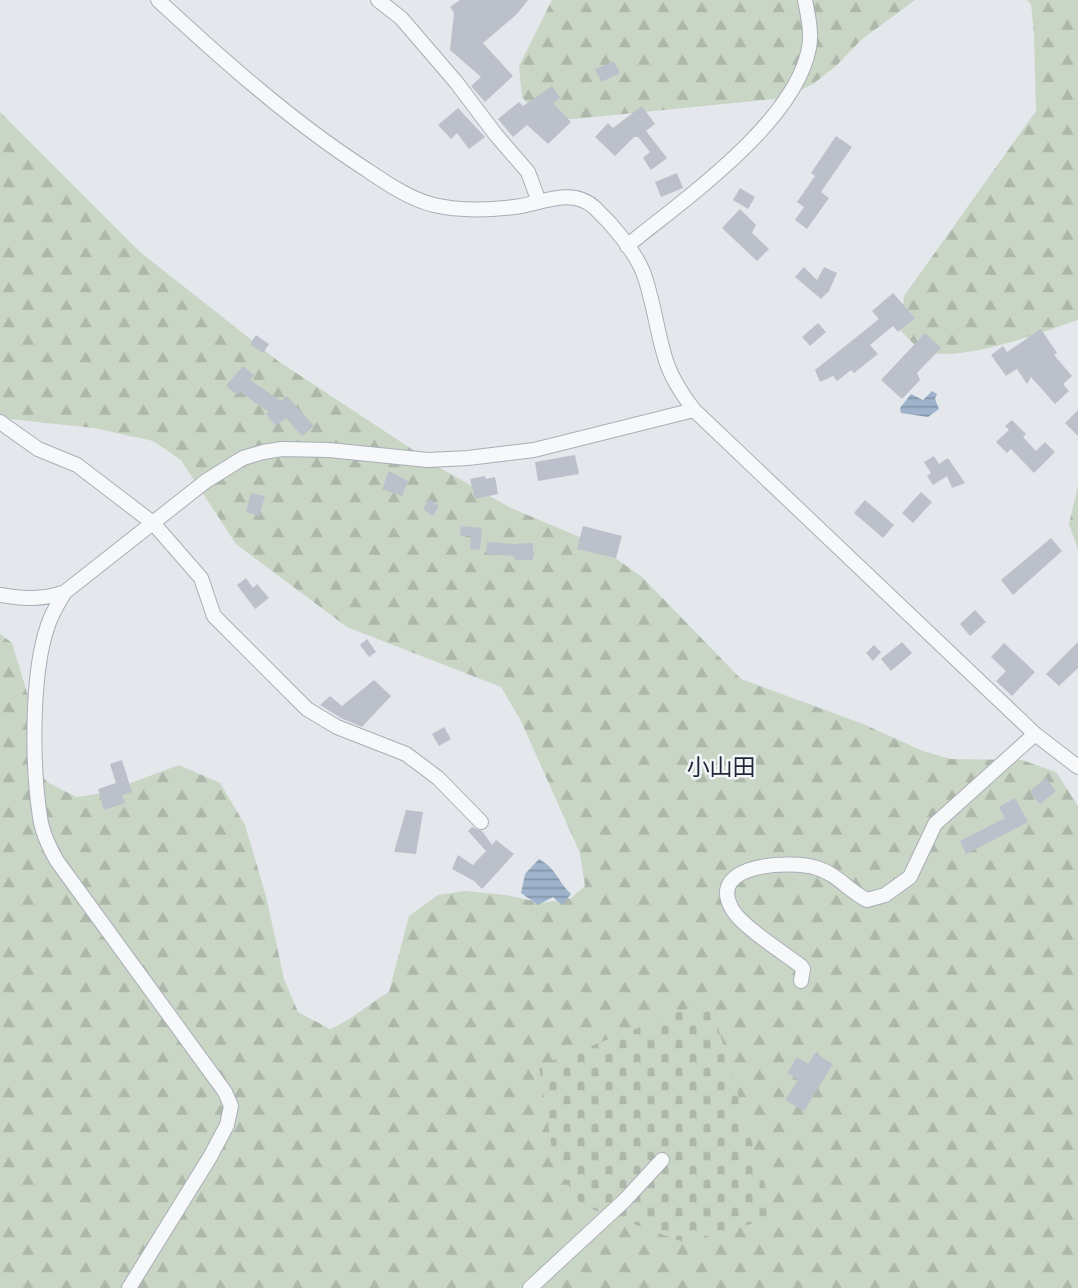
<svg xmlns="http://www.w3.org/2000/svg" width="1078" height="1288" viewBox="0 0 1078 1288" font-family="'Roboto Condensed','Noto Sans JP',sans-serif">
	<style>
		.forest { fill: url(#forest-firs) }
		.cemetery { fill: url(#cemetery-stones) }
		.water { fill: url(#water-rules) }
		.building { fill: #bbc0ca }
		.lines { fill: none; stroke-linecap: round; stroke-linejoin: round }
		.minor-casing { stroke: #a9aeb7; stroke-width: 16 }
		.minor { stroke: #f7f8fa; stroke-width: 14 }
		.labels { text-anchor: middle; stroke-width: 5; stroke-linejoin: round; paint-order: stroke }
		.quarter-label { font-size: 23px; fill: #1d2536; stroke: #f4f6f9 }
	</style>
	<defs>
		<pattern id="forest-firs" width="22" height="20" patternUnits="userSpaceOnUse" patternTransform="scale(1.75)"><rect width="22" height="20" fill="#c9d6c5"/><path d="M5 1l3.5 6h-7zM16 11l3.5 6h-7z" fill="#adb8ab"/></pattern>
		<pattern id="cemetery-stones" width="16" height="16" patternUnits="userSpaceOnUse" patternTransform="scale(1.75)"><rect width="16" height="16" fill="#c9d6c5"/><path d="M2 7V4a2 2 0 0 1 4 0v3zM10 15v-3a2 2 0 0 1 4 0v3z" fill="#adb8ab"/></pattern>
		<pattern id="water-rules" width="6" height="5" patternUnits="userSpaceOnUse" patternTransform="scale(1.75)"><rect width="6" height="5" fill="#9fb4cc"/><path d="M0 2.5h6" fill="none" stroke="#8293a7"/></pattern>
	</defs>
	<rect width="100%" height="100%" fill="#e4e7ec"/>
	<path class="forest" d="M552,0h363l-54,40 -25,26 -23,18 -28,14 -211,21 -35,-1 -17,-21 -3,-31z
		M1027,0h51v320c-33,11 -126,47 -157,29 -7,-4 -14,-12 -20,-18l3,-35 132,-185 -2,-76 -3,-31z
		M0,112l140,140 138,109 164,108 69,39 83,35 48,34 99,102 122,45 60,27 28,8 71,1 34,12 22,34v482h-1078v-654l12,9 20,66 3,59 12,14 29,15 28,-4 75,-28 41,18 25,42 21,71 18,83 14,33 32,17c22,-9 38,-25 59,-37l20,-76 29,-21 27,-4 41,4 36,8 29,-5 14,-12 -5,-33 -59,-132 -20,-34 -154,-60 -111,-83 -55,-84 -28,-19 -59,-13 -94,-10z
		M1078,485v65l-9,-26z"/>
	<path class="cemetery" d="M710,1000l64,217 -88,26 -105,-38 -27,-43 -15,-96z"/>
	<path class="water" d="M932,391l5,3 -2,5 4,10 -11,8 -27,-4 -1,-5 11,-14 12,6z
		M539,859c18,10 18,22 32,35l-9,11 -9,-8 -15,8 -17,-12 4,-19z"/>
	<path class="building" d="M460,0h68l-11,14 -34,29 30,33 -28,26 -14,-16 10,-9 -31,-27 4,-37 -4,-6z
		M614,61l6,12 -19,9 -6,-13z
		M552,86l8,12 -7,5 18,19 -23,22 -21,-19 -14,12 -15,-18 21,-17 4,4z
		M642,106l13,18 -9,7 21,27 -16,12 -8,-12 7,-6 -12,-15h-4l-19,19 -20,-19 13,-14 5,5z
		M458,108l27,29 -16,12 -12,-16 -6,6 -13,-14z
		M836,136l16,11 -31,45 8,6 -22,31 -12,-9 9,-13 -7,-5 18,-26 -4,-3z
		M677,173l6,15 -22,9 -6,-15z
		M740,188l15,9 -7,12 -15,-9z
		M740,209l16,16 -4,8 17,16 -12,12 -35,-33z
		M804,267l13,13 7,-13 13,6 -8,18 -8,8 -26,-22z
		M893,293l22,25 -17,14 -5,-6 -23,19 8,9 -24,19 -3,-3 -14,11 -4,-5 -13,6 -5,-12 64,-51 -7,-8z
		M818,323l8,9 -16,14 -8,-9z
		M1041,329l16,24 -3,2 18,21 -9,8 6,7 -14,13 -24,-27 -4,7 -10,-15 -11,7 -15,-21 12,-9 4,6z
		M925,333l16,15 -24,25 3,7 -18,19 -21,-19z
		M256,335l13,9 -6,9 -13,-9z
		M243,366l11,9 -4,5 31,21 6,-5 27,30 -12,10 -16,-18 -10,8 -10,-12 3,-2 -29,-20 -2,3 -12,-9z
		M1078,410v26l-13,-13z
		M1012,420l14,14 -3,3 13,14 9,-9 10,10 -21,21 -23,-24 -4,4 -11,-11 13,-12 -4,-4z
		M575,455l4,19 -41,7 -3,-19z
		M934,456l5,8 9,-6 17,25 -13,5 -5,-12 -14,9 -6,-9 4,-3 -7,-11z
		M389,471l19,10 -6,15 -20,-7z
		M485,476l1,3 9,-2 3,17 -23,5 -5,-20z
		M921,492l11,10 -19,21 -11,-10z
		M251,493l14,3 -6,20 -13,-4z
		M429,499l10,7 -6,10 -10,-7z
		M865,500l29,25 -11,13 -29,-25z
		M461,526l21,2 -2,22 -10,-1 1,-13h-11z
		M583,526l39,10 -6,22 -39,-9z
		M1051,538l11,13 -49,44 -12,-15z
		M487,542l27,2 19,-1v17h-18l-1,-4 -28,-2z
		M246,578l7,10 4,-4 12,14 -14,11 -18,-24z
		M975,610l11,12 -16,14 -10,-12z
		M367,639l9,13 -7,5 -9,-12z
		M902,642l10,11 -21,18 -10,-12z
		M1078,642v26l-19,18 -13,-12z
		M1004,643l31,29 -23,24 -16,-15 10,-10 -15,-14z
		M874,645l7,7 -8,9 -7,-8z
		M374,680l17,16 -29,31 -21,-9 -21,-13 10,-9 12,10z
		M444,727l7,12 -12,7 -7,-12z
		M122,760l10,32 -10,3 3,8 -21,7 -6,-21 18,-6 -6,-19z
		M1046,778l10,13 -16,13 -10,-13z
		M1015,798l13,24 -62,32 -6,-13 45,-23 -6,-11z
		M406,810l17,2 -7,42 -22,-2z
		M472,827l10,4 10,14 4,-5 18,14 -32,35 -8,-8 -22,-12 6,-14 15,10 13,-14 -18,-20z
		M815,1053l18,11 -29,47 -19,-11 13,-20 -11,-7 10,-16 11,7z"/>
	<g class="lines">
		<defs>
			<path id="minor" d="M158,0c65,60 132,120 206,168 21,14 45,31 70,37 25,6 55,5 80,2 27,-3 58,-21 81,1 18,17 39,42 48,64 10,26 13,55 21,82 5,21 17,39 30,56l341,324 43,33
				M378,0l23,18 55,64 40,53 32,37 11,30
				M627,246c57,-47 168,-123 182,-198 3,-15 -1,-33 -4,-48
				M0,422l38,27 39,16 76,58 48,55 13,38 93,93 30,18 69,27 32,24 43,44
				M0,595c23,4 43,5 65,-3
				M801,981l2,-12 -2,-3c-17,-13 -62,-41 -70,-59 -23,-44 61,-47 86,-39 20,6 32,23 50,32l18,-5 25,-18 25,-53 100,-90
				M129,1288l81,-131 17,-32 4,-19 -6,-14 -168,-231c-8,-14 -15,-28 -17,-44 -8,-51 -9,-144 8,-192 4,-12 10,-22 17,-33l141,-111 37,-23 20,-6 19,-3 47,1 99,10 40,-2 66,-8 160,-40
				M530,1288l94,-87 38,-41"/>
		</defs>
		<use href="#minor" class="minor-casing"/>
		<use href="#minor" class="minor"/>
	</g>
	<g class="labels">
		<g class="quarter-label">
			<text x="721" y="775">小山田</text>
		</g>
	</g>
</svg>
